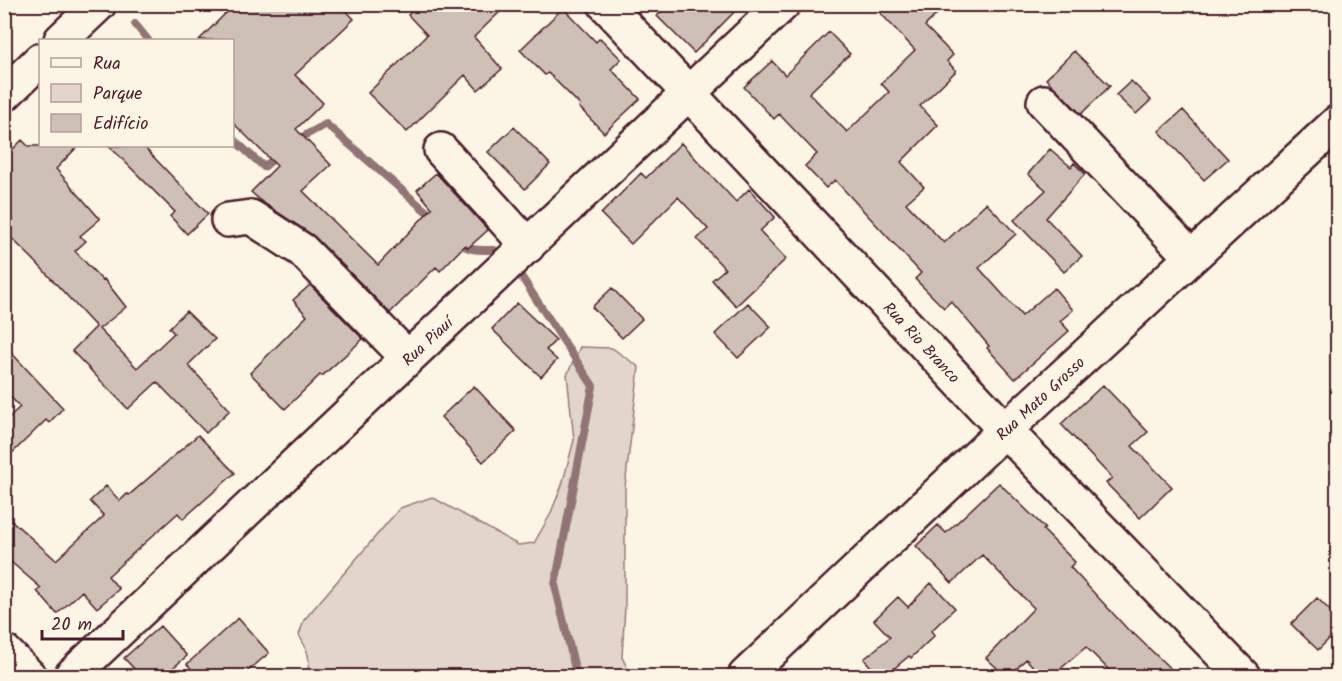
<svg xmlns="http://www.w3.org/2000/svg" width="1342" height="681" viewBox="0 0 1342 681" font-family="Kalam,sans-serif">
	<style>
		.green { fill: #e2d5ca; stroke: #967a7a; stroke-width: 1.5 }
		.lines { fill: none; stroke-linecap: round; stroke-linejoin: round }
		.stream { stroke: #917474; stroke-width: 8 }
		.building { fill: #cfc0b7; stroke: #4a1f2b; stroke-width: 1.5 }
		.minor-casing { stroke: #4a1f2b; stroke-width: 38 }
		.major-casing { stroke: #4a1f2b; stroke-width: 38 }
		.minor { stroke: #fcf5e5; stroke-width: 33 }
		.major { stroke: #fcf5e5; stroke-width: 33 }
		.labels { text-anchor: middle; stroke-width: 5; stroke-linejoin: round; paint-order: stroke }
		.street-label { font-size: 16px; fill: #4a1f2b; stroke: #fcf5e5 }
	</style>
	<rect width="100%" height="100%" fill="#fcf5e5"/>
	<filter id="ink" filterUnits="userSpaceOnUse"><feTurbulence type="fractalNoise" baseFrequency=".0167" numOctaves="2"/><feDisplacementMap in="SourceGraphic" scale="12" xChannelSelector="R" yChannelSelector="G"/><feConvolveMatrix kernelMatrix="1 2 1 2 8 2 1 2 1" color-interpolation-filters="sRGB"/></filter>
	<g filter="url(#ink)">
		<path class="green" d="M580,347l32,1 27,19 -14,120v119l-3,51 9,19h-326c8,-15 2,-27 -6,-41l5,-15 96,-112 32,-11 86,48 16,-2 16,-28 12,-30 12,-45 -7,-65z"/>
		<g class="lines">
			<path class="stream" d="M135,24l13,16
				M232,138l32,29 15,-13
				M293,142l33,-18 109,95
				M457,241c11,10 22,9 37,9
				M517,270l76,116 -38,199 21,88 -1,3"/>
		</g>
		<path class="building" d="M235,4h105l14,15 -59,56 28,28 -27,26 35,36 -28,26 75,74 54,-57 -15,-18 19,-17 52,57 -20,18 -3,-3 -25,26 -4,-4 -46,46 -75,-76 -54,-36 -10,-9 26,-26 -45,-44v-82h-33z
			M419,4h89l-34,33 28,32 -24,21 -13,-15 -58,57 -39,-39 59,-58 -19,-20z
			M669,4h73l-48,49 -37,-37z
			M872,4h75l-22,22 28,29 -6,6 9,10 -36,35 18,19 -37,37 23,25 -18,16 38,40 42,-40 30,31 -37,34 43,48 32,-28 19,22 -13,11 9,10 -54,48 -28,-31 2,-2 -38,-45 -7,7 -29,-29 6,-6 -86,-93 -9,8 -21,-22 12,-12 -38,-40 -5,5 -30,-32 28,-26 13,14 44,-43 21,22 -41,39 38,39 42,-40 -8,-9 34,-33z
			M563,8l33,34 4,-4 21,21 -10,10 29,30 -36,34 -25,-26 1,-2 -32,-32 -3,2 -25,-25z
			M1074,51l36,35 -29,28 -35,-35z
			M1131,81l20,19 -15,14 -20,-19z
			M1183,110l45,49 -24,21 -45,-49z
			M514,127l36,37 -25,25 -37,-37z
			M22,140l6,6h50l-22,23 44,50 -20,17 6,5 -11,10 27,29 2,-1 22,28 -27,22 38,39 37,-35 -5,-5 17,-17 29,28 -27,26 42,45 -24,23 -49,-51 -29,27 -56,-58 24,-24 -63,-68 -29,-28v-73z
			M681,143l55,59 13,-13 26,28 -15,14 26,28 -50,47 -24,-26 13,-11 -28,-30 11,-10 -30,-32 -47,47 -30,-30 40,-41 5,5z
			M109,146h34l65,68 -21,20 -17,-18 5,-4z
			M1050,149l21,18 3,-4 11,11 -39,44 36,38 -18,16 -50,-52 32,-30 -18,-16z
			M310,285l53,54 -41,37 -2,-1 -35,34 -35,-36 57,-57 -14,-16z
			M612,288l30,31 -20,19 -30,-31z
			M517,303l39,37 -10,10 11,10 -16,17 -49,-48z
			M748,303l23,24 -33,31 -23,-24z
			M4,345l59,63 -14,15 -3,-3 -42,41v-39l16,-15 -16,-17z
			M1103,385l45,47 -16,14 40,41 -32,31 -34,-35 6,-5 -51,-54z
			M474,386l42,45 -33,31 -42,-45z
			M198,435l37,38 -52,46 -5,-6 -70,63 11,13 -22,19 -15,-17 -25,23 -20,-23 4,-3 -37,-32v-42l52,46 48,-44 -14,-15 16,-15 14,15 7,-7 2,1z
			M999,483l46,45 -2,2 32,32 -5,5 62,67 1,-1 45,43h-63l-29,-29 -34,29h-10l-16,-17 -17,17h-3l-20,-18 48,-50 -52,-53 -30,28 -36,-37 22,-21 8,8z
			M931,583l24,25 -24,23 4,4 -24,23 -2,-2 -24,20h-6l-15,-17 26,-22 -16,-17 24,-23 10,10z
			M1317,598l21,20v12l-20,20 -27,-26z
			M238,618l31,35 -27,23h-44l-11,-12z
			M160,626l27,30 -24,20h-22l-17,-18z"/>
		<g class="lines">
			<defs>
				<path id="minor" d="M605,4l400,426 238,246
					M1044,102l147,155
					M441,150l87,96
					M228,220l23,-3 51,33 106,108
					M4,651l25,25
					M71,676l712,-672
					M745,676l260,-246 333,-308"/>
				<path id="major" d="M61,40l38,-36
					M4,95l36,-35"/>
			</defs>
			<use href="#minor" class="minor-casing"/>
			<use href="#major" class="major-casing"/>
			<use href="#minor" class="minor"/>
			<use href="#major" class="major"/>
		</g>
	</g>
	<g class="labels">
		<g class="street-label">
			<text transform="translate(427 341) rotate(-43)" y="6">Rua Piauí</text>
			<text transform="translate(922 342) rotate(47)" y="6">Rua Rio Branco</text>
			<text transform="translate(1040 398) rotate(-43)" y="6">Rua Mato Grosso</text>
		</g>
	</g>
	<rect width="1342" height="681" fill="none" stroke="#fcf5e5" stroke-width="24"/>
	<rect x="12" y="12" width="1318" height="657" fill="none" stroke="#4a1f2b" stroke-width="2" filter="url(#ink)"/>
	<rect x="39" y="39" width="195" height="108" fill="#fcf5e5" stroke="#b59f9b" stroke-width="1.5"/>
	<rect x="51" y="58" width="30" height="9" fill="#fcf5e5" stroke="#b59f9b" stroke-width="1.5"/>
	<text x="93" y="69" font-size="18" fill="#4a1f2b">Rua</text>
	<rect x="51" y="84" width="30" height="18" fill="#e2d5ca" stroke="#b59f9b" stroke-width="1.5"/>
	<text x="93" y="99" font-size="18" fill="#4a1f2b">Parque</text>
	<rect x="51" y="114" width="30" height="18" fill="#cfc0b7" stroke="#b59f9b" stroke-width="1.5"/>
	<text x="93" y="129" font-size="18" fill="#4a1f2b">Edifício</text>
	<path d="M42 630v9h81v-9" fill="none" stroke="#4a1f2b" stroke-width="3"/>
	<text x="51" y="630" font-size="18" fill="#4a1f2b" stroke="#fcf5e5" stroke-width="4.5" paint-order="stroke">20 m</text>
</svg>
